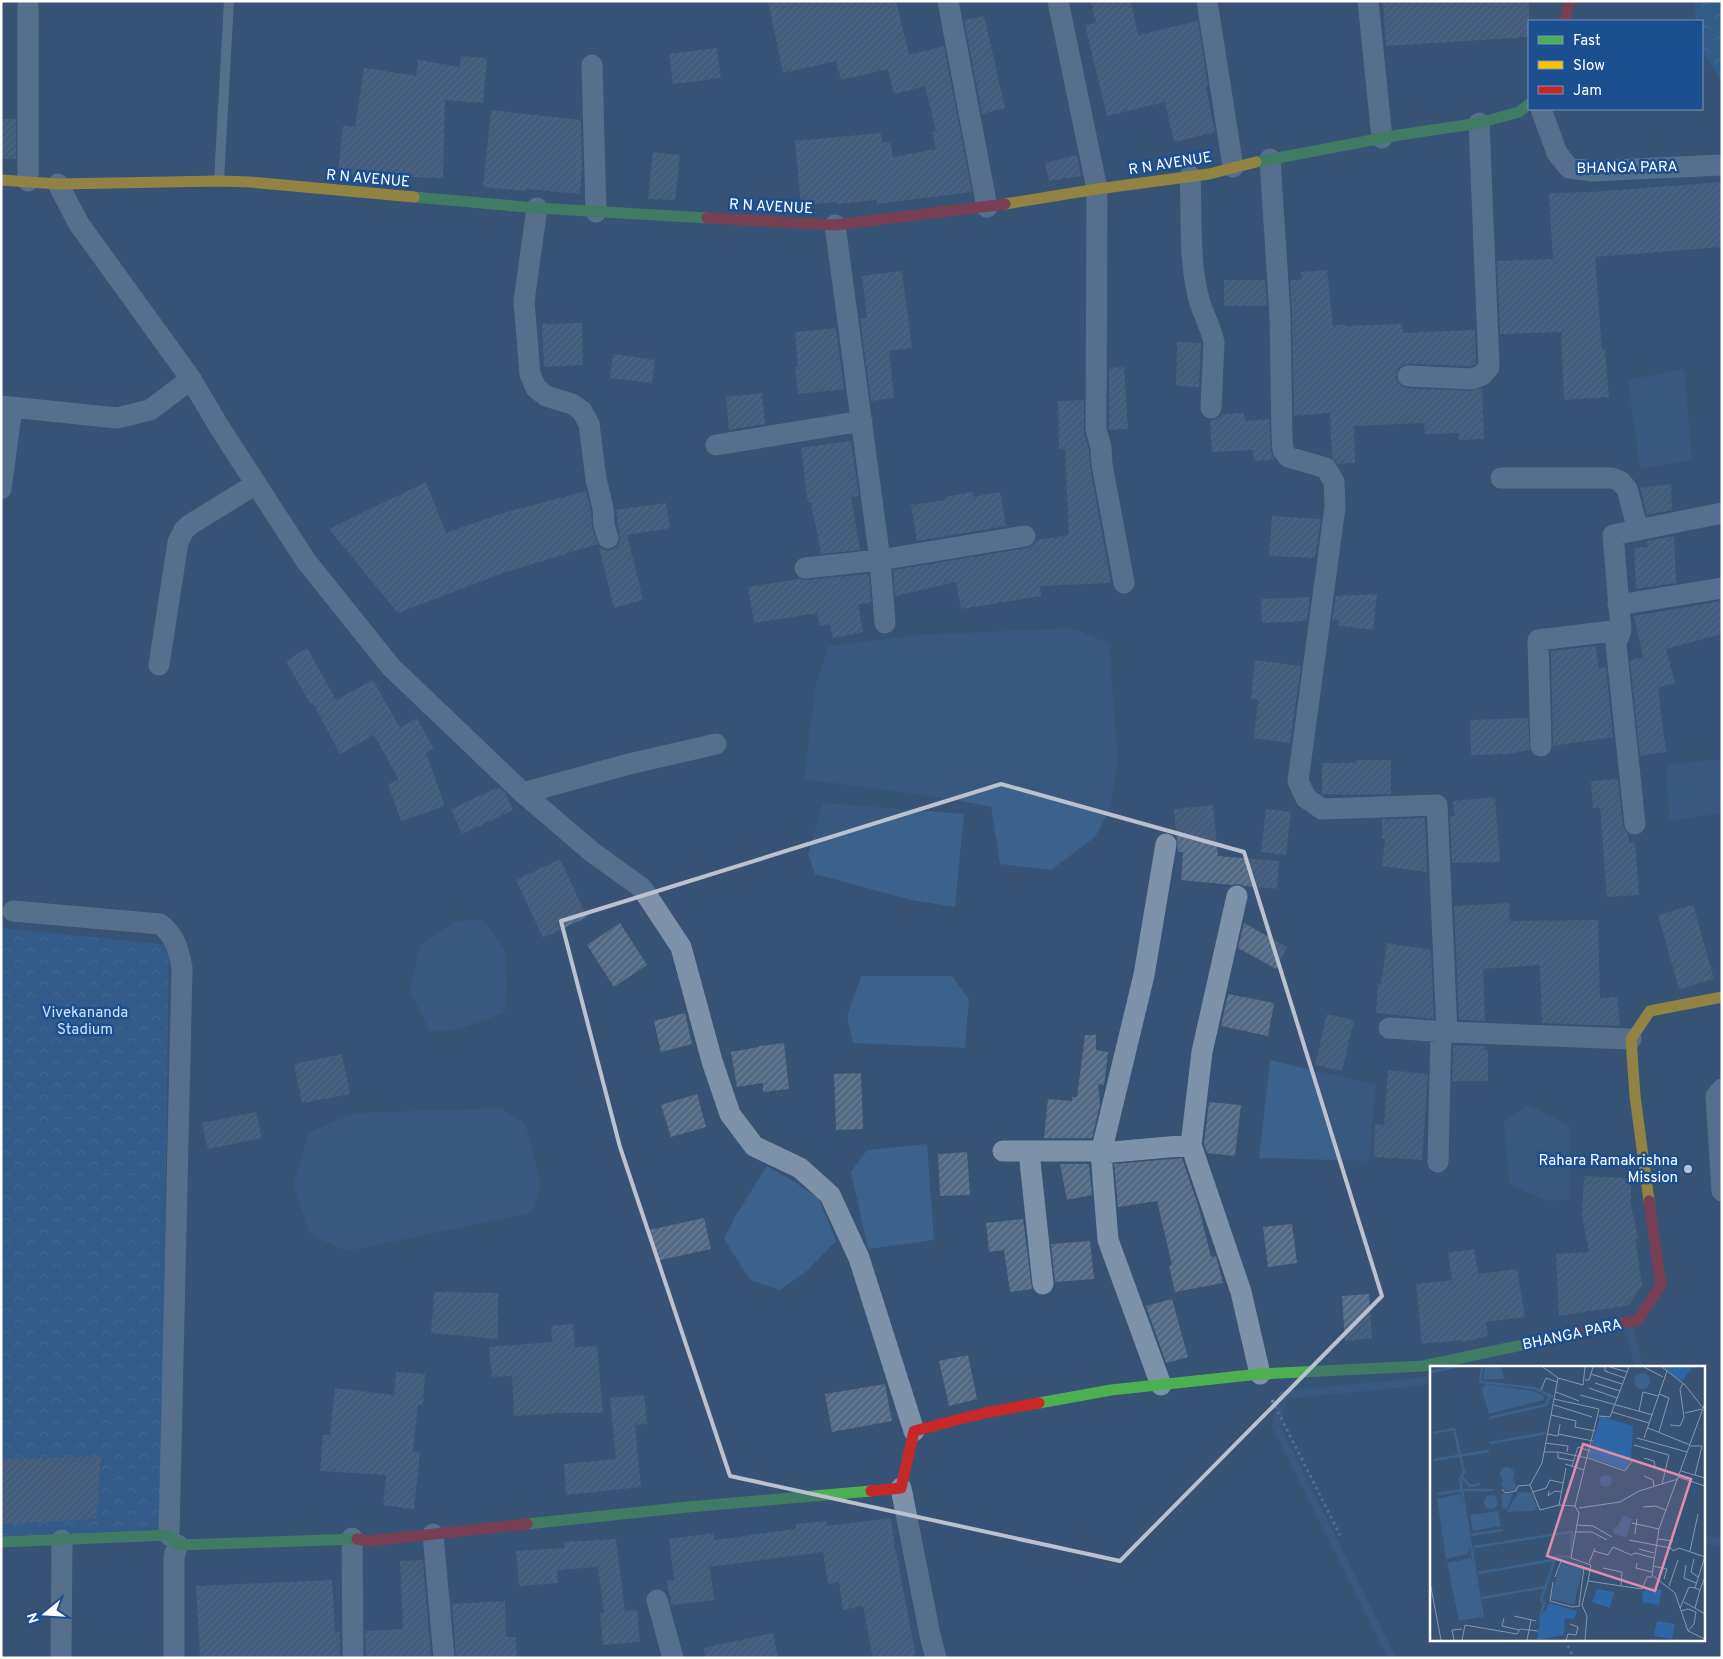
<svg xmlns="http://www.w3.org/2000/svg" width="1723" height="1659" viewBox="0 0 1723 1659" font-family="Overpass,sans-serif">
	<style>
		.forest { fill: url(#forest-crowns) }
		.water { fill: #3b618d }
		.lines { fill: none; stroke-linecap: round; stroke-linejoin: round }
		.stream { stroke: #3b618d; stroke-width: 8 }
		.building { fill: url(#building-hatch) }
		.path { stroke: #7d92a8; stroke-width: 3; stroke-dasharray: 2.5 4; stroke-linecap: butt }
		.lane { stroke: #7d92a8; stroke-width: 10 }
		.street { stroke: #7d92a8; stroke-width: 21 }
		.fast { stroke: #4caf50; stroke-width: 11 }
		.slow { stroke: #ffc107; stroke-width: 11 }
		.jam { stroke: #c62828; stroke-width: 11 }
		.marked { fill: none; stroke: #b9c2ce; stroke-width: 4; stroke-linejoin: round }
		.poi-dot { fill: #b9c2ce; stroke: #1b4f8f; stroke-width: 2 }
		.labels { text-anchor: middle; stroke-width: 5; stroke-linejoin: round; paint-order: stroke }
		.street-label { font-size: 15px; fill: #fff; stroke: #1b4f8f }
		.park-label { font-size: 15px; fill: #cfe3fa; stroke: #1b4f8f }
		.poi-label { font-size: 15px; fill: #fff; stroke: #1b4f8f; text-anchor: end }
		.inset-river { fill: none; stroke: #3b618d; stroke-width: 2.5 }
		.inset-road { fill: none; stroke: #8697ac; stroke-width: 1 }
		.view { fill: #e08cad; fill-opacity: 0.15; stroke: #e08cad; stroke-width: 2.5 }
		.inset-edge { fill: none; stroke: #fff; stroke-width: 2.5 }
	</style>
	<defs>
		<pattern id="forest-crowns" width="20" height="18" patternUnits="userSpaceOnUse" patternTransform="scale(1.25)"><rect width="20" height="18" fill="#2f66a5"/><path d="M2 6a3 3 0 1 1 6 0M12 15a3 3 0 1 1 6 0" fill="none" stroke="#4e7db2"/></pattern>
		<pattern id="building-hatch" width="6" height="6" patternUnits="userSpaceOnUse" patternTransform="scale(1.25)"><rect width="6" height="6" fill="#526984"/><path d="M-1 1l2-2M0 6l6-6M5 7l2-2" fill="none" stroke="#6c8096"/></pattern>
	</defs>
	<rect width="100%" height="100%" fill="#365274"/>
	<path class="forest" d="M1694,1h28v82l-20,-32v-30h-6z
		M1,928l168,17 -8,585 -160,6z"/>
	<path class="water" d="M1684,369l8,91 -52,9 -12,-89z
		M1071,628l38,15 9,122 -9,46 -14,26 -44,33 -51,-6 -9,-57 -39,-8 -148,-20 12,-95 13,-38 92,-11z
		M1722,759v54l-53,8 -3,-56z
		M823,803l141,11 -9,93 -44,-7 -96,-26 -7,-20z
		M483,920l22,31 2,36 -2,25 -43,17 -32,2 -20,-40 10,-45 35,-25z
		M861,976h91l17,23 -4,49 -112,-5 -6,-27z
		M1270,1060l106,25 -7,76 -110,-3z
		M1528,1105l42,21v74l-23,1 -38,-17 -5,-62z
		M500,1108l25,15 16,61 -10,29 -184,38 -36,-16 -18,-51 16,-51 30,-14 20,-6z
		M927,1144l7,96 -66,9 -17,-77 16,-22z
		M767,1166l28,16 24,17 17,42 -29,30 -27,19 -30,-10 -26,-41 11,-22z"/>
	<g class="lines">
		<path class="stream" d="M1627,1330l3,-1 9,39
			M1704,1540l18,2
			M1392,1658l-116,-232 7,-31 135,-13 14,-4"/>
	</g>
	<path class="building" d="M768,1h128l13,54 35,-9 28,146 -95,12 -1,-4 -39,4v-2l-36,3 -6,-64 86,-8 1,10 8,-1 3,15 43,-8 -4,-17 4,-1 -11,-45 -31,8 -6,-25 -47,11 -5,-19 -53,12z
		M1091,1h40l7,34 60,-14 10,65 -2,1 9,45 -41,10 -9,-40 -58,14 -22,-91 11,-2z
		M1383,1h146v36l-143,9z
		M984,16l21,92 -23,6 -18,-94z
		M717,48l4,30 -48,6 -4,-30z
		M461,56l26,2 -4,45 -38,-3 -2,78 -66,-2v2l-39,-4 5,-48 12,1 9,-59 52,8 2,-16 42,7z
		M491,110l90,10 1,48 -2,26 -53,-5v2l-44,-4z
		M1,119h15v40h-15z
		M653,152l27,3 -5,45 -27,-1z
		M1077,155l4,21 -32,5 -4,-18z
		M1722,182v65l-127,10 7,93 3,-1 4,48 -45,3 -3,-68 -61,2 -3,-73 56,-2 -4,-66 42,-1z
		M1327,270l6,56 12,-2v2l57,-2 1,9 72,-3 1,33 -1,2 -5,1 -62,-2 -5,1 -5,4 -2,7 1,5 4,5 6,2 64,3 11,-3 2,51 -25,1v-7l-34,1 -1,-11 -70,3 1,37 -17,1 -6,-6 -2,-45 -36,3 -2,-100 -2,-36h12l-1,-8z
		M902,271l10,77 -23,3 5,47 -23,3 -11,-82 7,-1 -5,-42z
		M1224,280h41l2,26h-43z
		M582,323l1,42 -39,2 -2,-43z
		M836,328l8,61 -46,5 -3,-27h3l-3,-35z
		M1177,342l24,1 -2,44 -23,-1z
		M613,354l42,6 -3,23 -42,-5z
		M1124,367l4,62 -19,1v-62z
		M762,393l3,31 -36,6 -3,-33z
		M1084,400v33l5,16 1,17 21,117 -71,3 1,10 -80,13 -5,-27 -61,14 -2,-26 134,-22 6,-3 4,-5 32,-5 -4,-86h-6l-1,-48z
		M1244,413l1,8 24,-2 2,32 3,8 -20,2 -1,-11 -41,2 -2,-32 7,-1 5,-5z
		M851,441l8,55 -8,1 9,53 -39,4 -10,-52 -3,1 -7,-55z
		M426,482l20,51 54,-19 86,-23 5,19 1,18 6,16 -95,29 -105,40 -69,-84z
		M1671,484l1,26 -25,5 -7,-27z
		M973,492v5l27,-5 6,34 -89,15 -6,-36 34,-5v-3z
		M666,503l4,25 -43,7 16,65 -29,8 -15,-61 6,3h6l6,-3 3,-6 -4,-31z
		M1272,516l49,3 -6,39 -46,-2z
		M1674,536l2,47 -40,6 -2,-41 14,-1 -1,-6z
		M867,574v2l2,-1 2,27 -13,3 5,27 -30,6 -3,-14 -10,2 -3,-13 -63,10 -6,-36 51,-8 7,1z
		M1377,594l-4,36 -36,-5 1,-5h-6l4,-24z
		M1310,597l-3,24 -45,2 -1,-24z
		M1722,601v33l-56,15 9,34 -17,5 8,64 -26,4 -10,-95 13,-4 -9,-41z
		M1596,646l3,23 7,-2 7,70 -60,9 -2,-95z
		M307,648l29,52 37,-20 27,48 17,-10 17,31 -8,4 19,53 -44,15 -13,-37 11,-4 -25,-45 -34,19 -27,-51 -2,2 -25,-44z
		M1255,660l46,6 -11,77 -36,-5 4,-38 -7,-1z
		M1528,718l2,32 -24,4 -35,1 -1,-35z
		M1356,760h35v34l-35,1 -34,-1v-31h34z
		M1618,779l5,47 5,8 1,9 6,-1 4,53 -32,2 -7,-89h-7l-2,-27z
		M499,787l6,6 8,17 -51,24 -11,-25z
		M1495,797l5,65 -48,1 -2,-47h5l-2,-15z
		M1213,805l5,51 61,5 -2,28 -33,-3 -5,-2 -7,1 -51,-5 2,-28h-5l-4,-43z
		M1266,809l25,3 -5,43 -25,-3z
		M1425,818l2,54 -45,-6 3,-27h-3v-20z
		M560,859l27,58 -44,21 -27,-58z
		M1509,903l1,18 88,-1 2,78 17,-1 3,29 -78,-3 -2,-58 -57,4 2,52 -26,-1 -5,-114z
		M1693,905l21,74 -35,10 -21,-74z
		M620,923l27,42 -33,22 -27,-42z
		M1244,923l43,24 -11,22 -38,-21z
		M1387,943l44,7 3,69 -58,-6 2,-29h3z
		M1228,994l46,9 -6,33 -47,-10z
		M685,1013l7,31 -31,8 -7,-31z
		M1327,1014l27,6 -12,51 -27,-6z
		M1085,1035h11v15l12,2 -4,33 -6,-1 2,21 -8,33h-48l4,-39 24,2v-4h5z
		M784,1043l5,46 -26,3v-9l-26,4 -6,-35 28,-5v-1z
		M1453,1045l32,1v4h3v31h-36z
		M342,1054l8,40 -48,9 -8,-39z
		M1388,1070l40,4 -6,86 -48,-3 1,-33 9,1z
		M861,1073l2,56 -27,1 -2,-56z
		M697,1094l9,33 -35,10 -10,-32z
		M1209,1102l32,3 -6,51 -28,-3 -3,-9z
		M256,1112l6,26 -54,11 -6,-26z
		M967,1152l3,43 -30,1 -2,-42z
		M1182,1158l16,47 13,52 5,-1 7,27 -48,9 -6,-26 3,-1 -15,-64 -39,6 -4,-43z
		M1060,1164h29l3,31 -25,5z
		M1584,1176l47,2v26l7,35h-3l7,46 -13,20 -70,11 -3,-62 33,-2 -7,-36z
		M704,1218l7,31 -55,12 -7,-31z
		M1023,1219l9,70 -22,3 -6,-42 -15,2 -3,-29z
		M1292,1224l5,39 -29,4 -5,-40z
		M1090,1241l4,38 -39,3 -4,-38z
		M1474,1249l4,25 39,-5 8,48 -39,5 2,14 -26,6 -1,-2 -39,4 -6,-60 36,-4 -4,-27z
		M434,1292l64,1v46l-67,-6z
		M1369,1294l3,44 -27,3 -3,-45z
		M1172,1299l16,58 -22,6 -20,-57z
		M573,1324l2,23 22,-1 6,67h-52v1l-37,2 -2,-40 -20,1 -3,-30 63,-5 -1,-16z
		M968,1355l9,44 -28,7 -10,-45z
		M396,1372l29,2 -2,31h-5l-5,46 7,1 -6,57 -31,-4 3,-30 -66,-4 3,-36h7l5,-47 59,7z
		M885,1384l7,37 -60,11 -7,-38z
		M644,1395l3,29 -12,1 6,62 -75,8 -2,-31 52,-5 -6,-61z
		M101,1456l-5,63 -95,5v-65z
		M891,1518l4,32h1l20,108h-43l-10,-52 -20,4 -4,-28 -11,2 -5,-32 -113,15 4,33 -43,5 -4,-24 7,-1 -5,-41 44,-6 1,7 82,-11v-5l30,-3 1,5z
		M616,1539l9,72 12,-1 3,32 -37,3 -3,-32h4l-6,-46 -41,3 1,13 -39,3 -3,-35 48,-3v-6z
		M423,1560l8,98h-65l-1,-27 38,-2 -3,-68z
		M332,1580l3,52h5v26h-140l-4,-72z
		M505,1601l1,36h10l1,21h-61l-4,-54z
		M773,1633l5,25h-73l-1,-10z"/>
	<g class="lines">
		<path class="path" d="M1272,1400l68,135
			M1565,1640l9,18"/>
		<path class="lane" d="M219,180l10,-179"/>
		<path class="street" d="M28,1v180
			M948,1l39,206
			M1058,1l39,188 -1,241 5,17 1,17 22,119
			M1207,1l26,166
			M1368,1l14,137
			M592,65l4,147
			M1541,109l16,44 12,15 23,3 130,-6
			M1270,159l10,157 2,120 1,14 5,7 38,11 8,14 1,25 -37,274 8,17 16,11 115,-4 10,227
			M1190,176c2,37 -1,79 7,115 3,18 13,33 17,51l-3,66
			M58,184l21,40 112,155 27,46 88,136 85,106 132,126 69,59 50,36 39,59 31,114 18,53 24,32 46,22 30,27 29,63 55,173
			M537,208l-13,93 6,73 6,14 10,8 26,8 10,7 7,13 7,55 7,29 1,17 4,13
			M835,225l45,335 5,63
			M1408,376l64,3 10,-4 7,-8 -10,-244
			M1,406l116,12 33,-8 41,-31
			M716,445l146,-24
			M1501,478h111l8,3 7,8 11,41
			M1,489l11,-82
			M805,568l75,-8 145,-24
			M1618,605l104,-17
			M159,665l19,-123 6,-12 7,-6 65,-40
			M1541,746l-3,-106 83,-10
			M523,793l106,-29 87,-20
			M1635,824l-19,-180 5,-14 -8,-95 109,-22
			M1237,896l-35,156 -11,93 50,147 19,82
			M13,911l147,13c15,12 19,26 22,44l-13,567
			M1389,1028l58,4 184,7
			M1722,1089l-6,7 6,95
			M1003,1151h94l4,2 90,-8
			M1029,1152l14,132
			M1438,1162l3,-131
			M1161,1385l-53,-145 -7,-87 43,-178 22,-131
			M901,1488l29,147 6,23
			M433,1534l11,124
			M352,1538l1,120
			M657,1600l16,58
			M61,1658l1,-118
			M174,1658v-102l4,-11"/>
		<path class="fast" d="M1256,162l143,-27 80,-12 40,-11 10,-8
			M414,197l123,11 170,10
			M1039,1403l72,-13 149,-16 163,-8 118,-25
			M527,1524l161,-17 183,-16
			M1,1542l168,-7 9,10 179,-6"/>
		<path class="slow" d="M1,180l57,4 161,-3 31,1 164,15
			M1005,204l92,-15 112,-15 47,-12
			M1649,1201l-14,-105 -4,-57 19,-28 72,-14"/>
		<path class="jam" d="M1564,21l6,-20
			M707,218l128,7 170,-21
			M1541,1341l97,-21 23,-35 -12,-84
			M871,1491l30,-3 13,-57 70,-18 55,-10
			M357,1539l13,2 157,-17"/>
	</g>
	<path d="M0 0H1723V1659H0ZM1001,784l243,68 138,444 -262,265 -390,-85 -110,-329 -59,-226z" fill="#365274" fill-opacity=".55" fill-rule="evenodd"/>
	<path class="marked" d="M1001,784l243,68 138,444 -262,265 -390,-85 -110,-329 -59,-226z"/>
	<circle class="poi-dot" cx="1688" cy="1169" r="5"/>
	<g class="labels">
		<g class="street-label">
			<text transform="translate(1170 163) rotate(-9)" y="5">R N AVENUE</text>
			<text transform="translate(1627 167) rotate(-1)" y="5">BHANGA PARA</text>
			<text transform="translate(368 178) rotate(5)" y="5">R N AVENUE</text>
			<text transform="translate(771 206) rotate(3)" y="5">R N AVENUE</text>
			<text transform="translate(1572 1334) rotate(-12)" y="5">BHANGA PARA</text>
		</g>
		<g class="park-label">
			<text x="85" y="1017">Vivekananda<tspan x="85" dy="17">Stadium</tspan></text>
		</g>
		<g class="poi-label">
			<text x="1678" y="1165">Rahara Ramakrishna<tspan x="1678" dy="17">Mission</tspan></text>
		</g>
	</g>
	<g transform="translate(1430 1366)">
		<rect width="275" height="275" fill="#365274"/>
		<path d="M170,50l33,10 -2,33 -5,11 -38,-13zM222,222l10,2 -3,15 -17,-3 1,-11zM167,223l17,3 -4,16 -18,-6zM120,237l27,8 -3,8 -9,-1 -1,17 -27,5 3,-22zM227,255l18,3 -3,15 -18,-3z" fill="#2f66a5"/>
		<path d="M233,1h34l-5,1 -11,14z" fill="#2f66a5"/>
		<path d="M55,1h16l3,12h-21zM204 15a8 8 0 1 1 16 0a8 8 0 1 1-16 0ZM56,18l47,7 10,4 1,5 -55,14 -8,-26zM70 108a7 7 0 1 1 14 0a7 7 0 1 1-14 0ZM170 115a6 6 0 1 1 12 0a6 6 0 1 1-12 0ZM84,113l3,11 -13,1 -3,-9zM88,126l14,1 5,15 -4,3 -26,1zM83,127l-6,16h-4l-2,-15zM30,128l6,18 4,36 -3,6 -21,5 -9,-60zM54 136a7 7 0 1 1 14 0a7 7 0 1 1-14 0ZM68,145l3,15 -28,5 -3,-16zM193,149l9,4 -6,19 -11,-4 -3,-5 6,-3zM41,192l5,15 5,44 -22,4 -12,-58zM131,197l22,5 -9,37 -24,-6z" fill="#3b618d"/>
		<path class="inset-river" d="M52,1l-2,15 54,6 19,9M0,6l25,-5M59,52l57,-13 4,-10M3,67l21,-4 10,43 -4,7 23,139M60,77l56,-10M3,94l56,-9M31,110l9,10 10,-2M7,128l26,-4h31M41,169l32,-5M44,181l98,-15 -1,21M48,207l75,-13M52,232l63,-11M110,251l4,-14 -3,-3 15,-44 14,1"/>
		<path class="inset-road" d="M113,1l15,11 -16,85 -12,22 10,25 19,-5 16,1M175,1v4l20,7M180,1l17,5M214,1l19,10M232,1l23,18 18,23M161,8l31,10M128,12l25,7 2,-18M155,14h4l4,-13M165,17l25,8M159,22l28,10M111,24l5,-12 11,4M126,26l23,9M229,28l10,4 -10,34M150,29l73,20M124,33l45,10 -24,97 4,7 -8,45 20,7 -3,16 54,8 5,-12h5M275,37l-46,126 -7,46 23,18 13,38 17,8M124,39l38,12M209,45l4,-19 15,4M182,46l37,11M255,47l17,-4M121,49l25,6 -1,6 20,4M169,50l11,1 19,-50M240,59l10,1 4,-9 -4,-28 3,-6M218,62l42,17M117,68l11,2 2,-12M128,68l35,7M207,72l50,14M214,72l23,-67M115,77l23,3 -1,6M204,79l35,10 -7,29M260,80h12l-7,29M114,86h14v6l16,3M128,86l29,6M158,92l37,13 7,-10M214,92l10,3 1,6 9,4M135,98l19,6M142,100l6,-19 12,4M251,105l24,7M214,110l9,4 1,6M248,111l27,9M72,123l3,4 11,-2 2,-5 12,-1M119,125l-1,5 7,-5 7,1M103,126l13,-4 4,-8 13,3M129,139l7,-37M213,141l12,-1 11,4M149,142l41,-6 19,-11 39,-12M202,157l27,6M147,159l16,1 19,11M145,166h17l15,8M205,168l2,-15M228,173l15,2M199,174l42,8 2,3 6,-3 26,9M209,183l15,4M164,185l14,4 5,-8 18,8 4,-2 19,5M260,185l8,-37M275,190l-10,32 5,2 5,-13M264,193l-3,13 7,5M159,197l6,-15M207,197l-1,5 16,4M256,199l-2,13 12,5M223,200l14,3 -3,10M173,202l19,4 -1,13M125,211l6,-16 23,6 -5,39M0,216l11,58M123,216l-3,19 22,6 8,-1M239,220l9,-26M254,236l21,12M250,242l9,-21 6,1M265,242l5,-18M251,245l7,-2 8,3 -2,12 -6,7M84,250l22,5M74,252l-2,8 17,4M24,274l-2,-10 10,-1M32,274l3,-15 52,9 3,-5 18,2M97,274l4,-20M136,274l2,-6 8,1 2,-8 -8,-3M155,274l2,-24 -5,-11 6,-24"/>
		<path class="view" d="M153,78l108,35 -36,112 -108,-35z"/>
		<rect width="275" height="275" class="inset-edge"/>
	</g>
	<rect width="1723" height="1659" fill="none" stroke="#ffffff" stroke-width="5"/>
	<rect x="1528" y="20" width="175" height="90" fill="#1b4f8f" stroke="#7695bc"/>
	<rect x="1538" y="36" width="25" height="8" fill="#4caf50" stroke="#7695bc"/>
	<text x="1573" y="45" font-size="15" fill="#ffffff">Fast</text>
	<rect x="1538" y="61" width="25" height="8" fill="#ffc107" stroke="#7695bc"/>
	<text x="1573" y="70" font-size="15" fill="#ffffff">Slow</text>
	<rect x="1538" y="86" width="25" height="8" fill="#c62828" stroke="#7695bc"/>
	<text x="1573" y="95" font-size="15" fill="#ffffff">Jam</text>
	<g transform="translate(45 1614) rotate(252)" stroke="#1b4f8f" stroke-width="4" paint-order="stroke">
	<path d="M0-4L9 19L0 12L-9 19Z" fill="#ffffff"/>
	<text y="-8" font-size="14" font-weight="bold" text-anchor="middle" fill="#ffffff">N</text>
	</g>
</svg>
